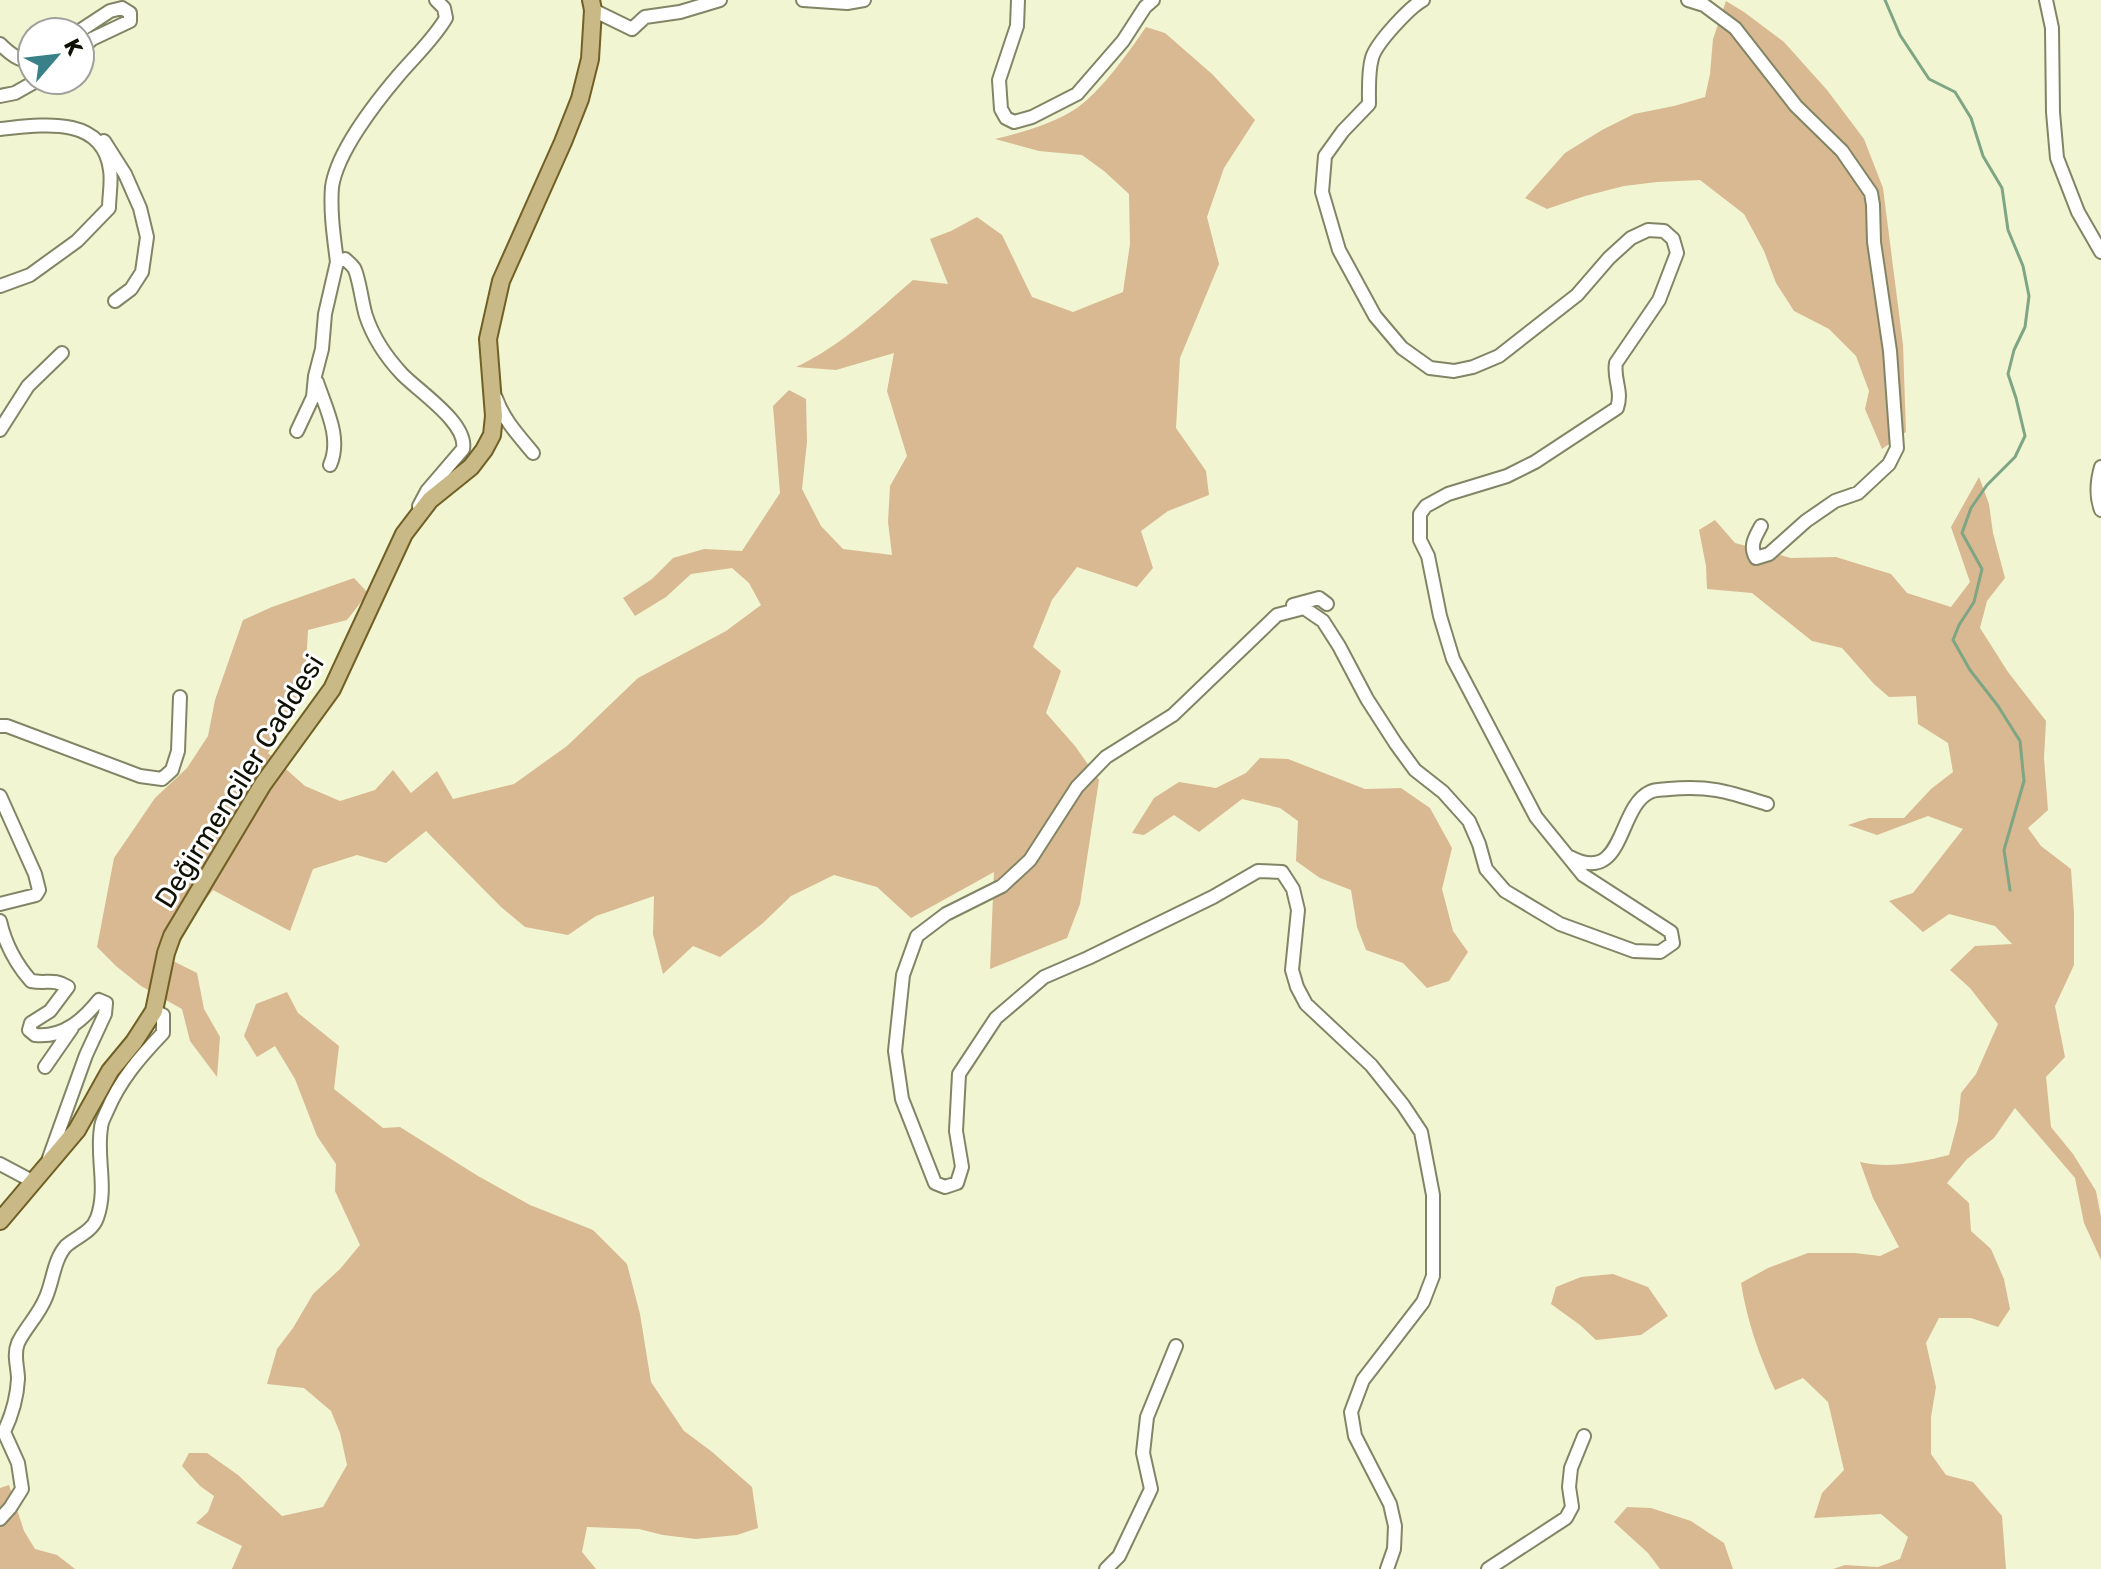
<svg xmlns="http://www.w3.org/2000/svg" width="2101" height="1569" viewBox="0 0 2101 1569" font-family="Rubik,sans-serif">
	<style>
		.forest { fill: #d8b991 }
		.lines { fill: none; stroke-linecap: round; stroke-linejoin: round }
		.stream { stroke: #7ea584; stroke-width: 3 }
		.minor-casing { stroke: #828565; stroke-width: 16 }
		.major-casing { stroke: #716025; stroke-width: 20 }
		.minor { stroke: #fff; stroke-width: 12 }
		.major { stroke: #c9b986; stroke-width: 16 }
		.labels { text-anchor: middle; stroke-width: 6; stroke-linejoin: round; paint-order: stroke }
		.street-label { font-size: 28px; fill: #101105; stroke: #fff }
	</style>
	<rect width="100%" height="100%" fill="#f2f5d2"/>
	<path class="forest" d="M1726,1l18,11 40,30 43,48 37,49 19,49 20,157 3,87 -24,17 -17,-40 4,-18 -13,-35 -27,-27 -35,-18 -18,-28 -12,-32 -20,-37 -44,-34 -43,2 -33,4 -39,10 -38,13 -22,-11 40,-45 37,-23 32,-16 40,-8 31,-9 5,-23 3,-35z
		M1146,27l19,6 47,41 43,46 -31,48 -17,49 12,47 -39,94 -4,70 30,43 3,24 -41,16 -27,20 12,37 -16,19 -60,-20 -25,33 -19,47 28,24 -15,42 29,33 24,34 -19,124 -13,34 -77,31 4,-97 -83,46 -34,-31 -43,-12 -43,21 -28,27 -43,34 -27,-11 -30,28 -10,-40 1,-38 -58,20 -28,19 -43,-8 -24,-20 -75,-76 -40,32 -29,-8 -44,14 -23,62 -77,-41 -24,31 -16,40 24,12 7,36 16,28 -3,40 -27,-36 -8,-32 -41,-23 -25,-20 -19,-19 17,-89 41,-60 32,-30 21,-32 7,-36 28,-80 29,-13 82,-29 14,15 -21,27 -39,10 -3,54 -14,32 -23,37 37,33 35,15 35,-11 18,-20 18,23 26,-22 16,28 61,-15 53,-38 71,-68 88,-47 35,-26 -12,-22 -17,-15 -41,6 -25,23 -31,19 -12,-18 29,-19 21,-21 31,-9 38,2 38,-58 -7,-87 16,-16 17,9 1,43 -5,47 19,37 22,23 49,6 -4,-33 2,-36 17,-30 -20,-65 7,-38 -58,17 -40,-3c45,-21 80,-55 117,-87l35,4 -18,-45 21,-8 26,-14 25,18 30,62 41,15 50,-20 7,-48 -1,-50 -25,-23 -22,-16 -43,-4 -44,-12c28,-7 58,-15 82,-31 26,-19 51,-55 69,-81z
		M1979,477l10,27 4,29 12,45 -18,23 -7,27 28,44 38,49 -2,37 4,52 -20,18 13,18 30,23 3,44v52l-19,41 10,51 -19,20 5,50 22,27 23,37 5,26v43l-17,-37 -9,-45 -60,-70 -21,30 -27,21 -20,24 22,20 2,28 20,18 13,30 6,30 -12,18 -27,-9h-32l-13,25 10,44 -5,30v37l15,21 27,7 29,34 4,53h-173l12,-4 33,2 22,-8 8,-22 -27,-23 -67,4 8,-25 22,-23 -16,-68 -25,-24 -28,12c-16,-35 -28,-69 -34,-107l27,-15 40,-15h47l25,3 19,-9 -26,-49 -13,-36c29,7 61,0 89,-7l9,-34 3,-28 15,-19 22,-50 -28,-36 -20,-18 25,-24 37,-2 -17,-18 -46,-12 -26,18 -34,-31 24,-8 50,-64 -35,-13 -51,19 -29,-10 21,-7h35l27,-29 22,-17 -5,-29 -30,-19 -2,-28 -27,1 -15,-13 -32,-36 -30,-7 -60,-48 -45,-4 -1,-23 -7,-36 16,-10 20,23 56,15 45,-1 55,17 16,19 44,14 19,-25 -19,-55z
		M1260,758l28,1 77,30 36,-1 29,20 22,40 -10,41 11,42 15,21 -19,29 -22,7 -24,-25 -37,-13 -9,-23 -6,-37 -31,-12 -24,-17 2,-40 -18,-13 -38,-9 -43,33 -25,-17 -30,20 -12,-2 22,-35 25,-16 37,6 30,-15z
		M287,992l11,21 41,33 -5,43 49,39 17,-1 78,49 52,29 63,25 34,34 13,50 11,68 33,49 27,20 41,36 6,41 -21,7 -41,4 -33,-4 -24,-6 -52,-2 -5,25 14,17h-364l10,-23 -46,-23 12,-11 6,-16 -14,-10 -18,-20 7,-13h18l31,22 44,41 41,-9 24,-42 -7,-32 -9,-22 -27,-23 -37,-4 10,-35 16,-21 20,-34 27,-25 20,-24 -25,-54 1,-27 -19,-28 -22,-57 -20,-33 -18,11 -13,-21 12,-32z
		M1613,1274l35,13 20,29 -27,19 -45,5 -16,-15 -29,-21 5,-17 25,-10z
		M9,1485l15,46 11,18 22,6 18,14h-75v-81z
		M1627,1507l24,1 40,13 33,22 9,26h-73l-12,-16 -34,-31z"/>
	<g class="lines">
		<path class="stream" d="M1885,0l15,35 29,44 26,13 16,26 12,38 19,32 6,42 15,36 6,30 -4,31 -11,23 -6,24 8,24 9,38 -10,21 -28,28 -16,23 -9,25 20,36 -8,33 -15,23 -6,15 17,30 28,36 22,35 4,40 -20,69 6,40"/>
		<defs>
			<path id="minor" d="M803,0l44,3 17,-3
				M1018,0l-1,26 -18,54 2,29 5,9 8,4 18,-5 45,-23 46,-53 22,-34 8,-7
				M1688,0l16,5 31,23 61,78 46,45 29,42 2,12 1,37 16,109 7,97 -8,16 -31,29 -23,8 -29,20 -37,33 -13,4c-7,-12 -1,-21 5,-32
				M2046,0l6,28 1,84 4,46 21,54 23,40
				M593,10l39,19 13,-12 35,-5 40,-12
				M78,32l32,-21 12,-3 8,5v8l-38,18 -12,11
				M0,44c8,8 20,19 32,16
				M0,96l15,-3 23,-13
				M0,129c40,-4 103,-15 110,41 2,12 -1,26 -1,38l-32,33 -47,34 -30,11
				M104,141l21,33 15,34 7,29 -5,35 -11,17 -16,12
				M337,262c-3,-24 -7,-50 -5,-75 5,-35 44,-85 66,-111 17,-20 35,-36 48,-58l-2,-10 -8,-8
				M317,382c9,27 25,56 13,83
				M496,398c7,21 23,38 37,55
				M0,430l28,-44 34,-33
				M297,431l16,-34 2,-21 7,-27 3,-35 12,-52 8,-3c3,3 6,5 9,9 5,8 8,36 12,48 7,21 21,42 36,58 16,17 66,49 61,75l-36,42 -8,15
				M2101,467c-4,14 -5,30 0,43
				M1293,605l26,-7 8,6
				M0,726h7l133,50 22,3 10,-9 6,-19 2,-54
				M0,796l35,78 4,16 -3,5 -36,9
				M1570,857c55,29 47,-50 80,-65 6,-3 13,-2 19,-3 41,-4 60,3 98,15
				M0,921c5,22 16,43 31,60 17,3 22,-3 37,6l-18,24 -19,12 -2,7 6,5c28,3 48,-15 64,-35l7,3 -1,11 -19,41 -37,103
				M45,1067l27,-39
				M0,1164l32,17
				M0,1519l10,-11 12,-19 -4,-26 -14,-31c8,-17 13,-33 14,-53 0,-12 -5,-24 0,-36 7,-15 21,-28 28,-46 7,-16 8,-38 20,-51 10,-9 26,-14 31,-28 11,-30 -1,-60 4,-90 0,-6 4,-12 6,-17 13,-31 33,-54 56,-78v-18l-9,-4
				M1106,1569l13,-13 32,-67 -8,-36 4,-36 29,-71
				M1387,1569l7,-20 1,-23 -5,-22 -35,-68 -4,-24 12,-32 60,-78 10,-26v-81l-12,-63 -18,-27 -32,-40 -65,-61 -9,-17 -5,-17 6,-60 -5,-21 -11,-17 -24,-1 -45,26 -125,61 -44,19 -48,41 -37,56 -3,57 6,36 -5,16 -12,4 -10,-4 -33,-84 -7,-48 8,-76 14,-39 29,-22 56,-28 28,-26 47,-73 29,-30 67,-42 104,-100 27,-7 19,13 16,25 28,53 29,45 19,26 28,22 26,29 10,23 7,25 19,22 55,33 74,27 26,1 13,-9 -2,-11 -88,-57 -47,-58 -83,-158 -13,-43 -12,-60 -8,-16v-26l6,-8 22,-12 59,-18 28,-14 82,-54c6,-17 -4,-29 -1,-45l43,-63 18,-47 -4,-14 -9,-8 -16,-1 -17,8 -22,20 -32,37 -78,61 -26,11 -19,4 -24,-3 -28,-20 -27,-32 -36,-66 -17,-58 3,-36 18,-25 26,-27c0,-15 -1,-32 3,-46 4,-15 38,-51 51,-58
				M1488,1569l78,-51 6,-11 -3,-20 2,-19 13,-32"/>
			<path id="major" d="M0,1221l77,-91 33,-59 24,-29 20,-31 12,-58 6,-17 91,-152 69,-95 72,-155 26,-34 41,-33 13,-17 8,-15 2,-19 -6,-77 13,-58 62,-139 17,-43 10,-40 3,-49 -2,-10"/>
		</defs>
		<use href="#minor" class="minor-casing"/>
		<use href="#major" class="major-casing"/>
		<use href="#minor" class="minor"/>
		<use href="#major" class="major"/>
	</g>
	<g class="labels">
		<g class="street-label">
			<text transform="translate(239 781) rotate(-58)" y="10">Değirmenciler Caddesi</text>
		</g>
	</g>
	<g transform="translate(56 56) rotate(62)"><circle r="38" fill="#ffffff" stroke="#9fa09b" stroke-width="2"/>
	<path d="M0-6L14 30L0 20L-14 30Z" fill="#398089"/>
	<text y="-12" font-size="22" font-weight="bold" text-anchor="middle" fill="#101105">K</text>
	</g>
</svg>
